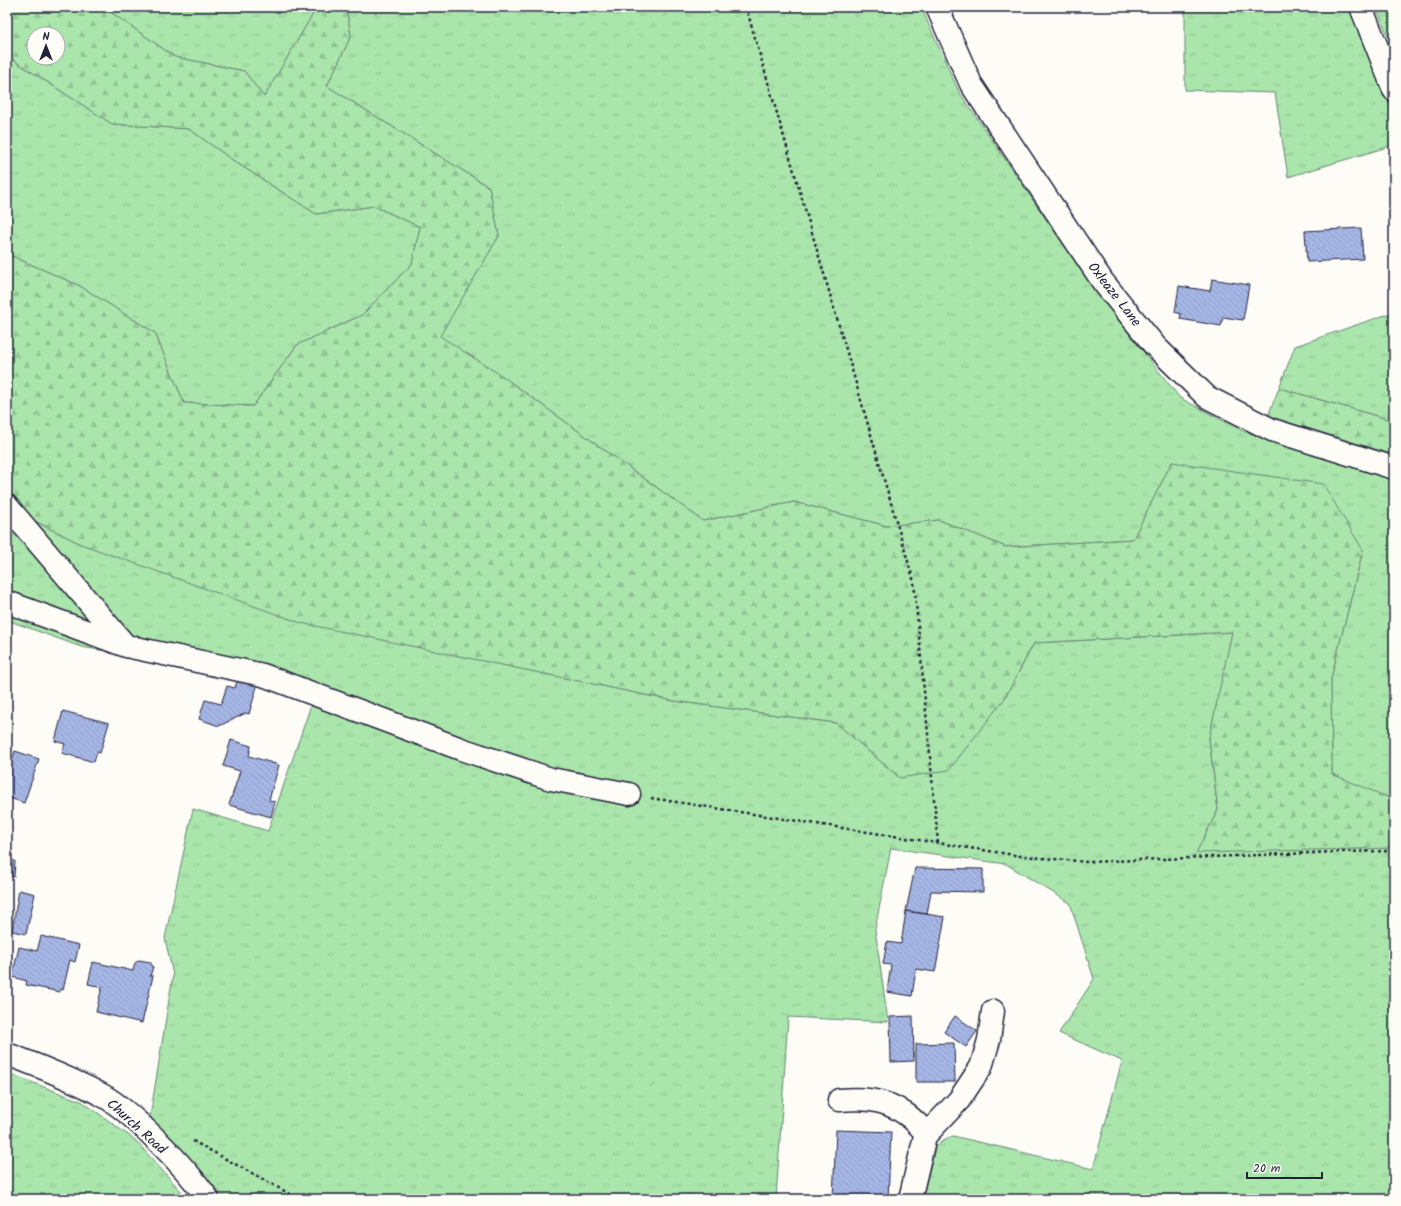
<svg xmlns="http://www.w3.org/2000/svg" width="1401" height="1206" viewBox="0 0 1401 1206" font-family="Kalam,sans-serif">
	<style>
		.grass { fill: url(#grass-tufts); stroke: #668474 }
		.forest { fill: url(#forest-firs); stroke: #668474; fill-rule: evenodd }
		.building { fill: url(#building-back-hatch); stroke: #22223b }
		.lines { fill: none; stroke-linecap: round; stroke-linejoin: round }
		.minor-casing { stroke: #22223b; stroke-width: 25 }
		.path { stroke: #22223b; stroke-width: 2.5; stroke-dasharray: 3 3; stroke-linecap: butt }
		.minor { stroke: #fdfcf7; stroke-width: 22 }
		.labels { text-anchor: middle; stroke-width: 4; stroke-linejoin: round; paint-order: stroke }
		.street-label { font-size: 14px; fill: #22223b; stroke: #fdfcf7 }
	</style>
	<defs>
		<pattern id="grass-tufts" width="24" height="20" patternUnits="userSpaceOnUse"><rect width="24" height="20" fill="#aae6ac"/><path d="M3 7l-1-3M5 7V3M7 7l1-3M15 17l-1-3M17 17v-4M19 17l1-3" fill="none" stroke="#92c595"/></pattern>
		<pattern id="forest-firs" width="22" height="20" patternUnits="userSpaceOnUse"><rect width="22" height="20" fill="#aae6ac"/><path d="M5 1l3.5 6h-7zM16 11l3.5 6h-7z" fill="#92c595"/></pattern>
		<pattern id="building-back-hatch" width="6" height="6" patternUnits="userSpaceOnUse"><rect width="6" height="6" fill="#a6b6e5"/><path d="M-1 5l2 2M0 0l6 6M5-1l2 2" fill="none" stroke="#8f9cc5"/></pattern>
	</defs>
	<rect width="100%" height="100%" fill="#fdfcf7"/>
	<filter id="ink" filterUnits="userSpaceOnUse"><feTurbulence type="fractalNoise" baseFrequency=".025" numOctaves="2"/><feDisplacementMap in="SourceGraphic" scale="8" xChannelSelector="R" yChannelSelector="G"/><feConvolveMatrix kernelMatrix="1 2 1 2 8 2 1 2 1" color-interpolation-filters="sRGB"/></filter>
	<g filter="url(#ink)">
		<path class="grass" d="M103,7h225l-15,7 -49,83 -20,-26 -69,-14z
			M346,7h575l38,85 137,200 84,106 63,33 151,47v322l-62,-25 -1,-97 32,-128 -191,-88 -39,77 -127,8 -67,-27 -52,6 -93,-24 -91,19 -201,-145 -63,-40 60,-100 -10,-49 -162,-101 24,-50z
			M1185,7h165l44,109v29l-106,32 -13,-84 -90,-3z
			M1376,7h18v44z
			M7,56l105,68 77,5 48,34 79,51 58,-8 46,21 -8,37 -50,51 -65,30 -44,61 -69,-3 -29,-70 -75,-47 -73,-32z
			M1394,312v109l-115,-33 16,-42z
			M7,507l74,37 408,118 185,39 162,22 64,55 105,-80 29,-55 199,-11 -24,106 9,72 -21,42 197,-4v351h-472l14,-54 17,-9 140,33 29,-108 -63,-28 35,-54 -24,-76 -64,-39 -115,-16 -16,81 13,93 -100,-5 -12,182h-550l-76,-82 23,-142 -8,-37 28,-129 75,22 43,-126 -80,-34 -150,-24 -74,-27z
			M13,1075l70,27 52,38 53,59h-181v-101z"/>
		<path class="forest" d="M7,7h96l72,50 69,14 20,26 49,-83 15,-7h18l5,29 -24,50 162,101 10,49 -59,100 62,40 201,145 91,-19 93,24 52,-6 67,27 127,-8 39,-77 151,22 40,66 -32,128 1,96 62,26v48l-198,5 22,-43 -9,-72 23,-106 -198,11 -29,55 -56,72 -49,8 -64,-55 -162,-22 -373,-78 -220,-79 -74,-37v-253l73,32 75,47 29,70 69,3 44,-61 65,-30 50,-51 8,-37 -46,-21 -58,8 -79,-51 -48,-34 -77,-5 -105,-68zM34,34h24v24h-24z
			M1279,388l115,33v34l-126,-39z"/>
		<path class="building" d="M1361,228l2,31 -56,3 -2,-31z
			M1212,279l37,6 -6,35 -20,-3 -2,9 -41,-7 1,-5 -6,-2 4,-26 31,5z
			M238,678l20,5 -9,31 -3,-1 -27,13 -20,-7 6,-19 16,4 6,-18 8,2z
			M63,711l46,12 -9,30 -3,-1 -3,10 -32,-9 3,-9 -10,-3z
			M231,740l20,6 -2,10 30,9 -10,35 6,2 -4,15 -42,-12 11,-34 -17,-5z
			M15,751l24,8 -15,44 -17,-6v-39l5,2z
			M7,858l8,3 -1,16 -7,-2z
			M915,868l68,1v23l-52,-1 -4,23 -21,-3z
			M19,890l16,4 -9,40 -14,-3z
			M906,911l39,6 -10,55 -19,-3 -4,27 -25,-4 4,-27 -8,-1 4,-22 14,2z
			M41,936l38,9 -4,17 -5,-2 -7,30 -3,-1v3l-34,-7 1,-4 -15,-4 7,-30 18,4z
			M139,960l11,2 3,5 -3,9h3l-11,47 -46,-11 6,-25 -14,-3 5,-22 40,9 2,-8z
			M913,1016l1,45 -23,1 -1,-45z
			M955,1016l22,15 -11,16 -22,-15z
			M954,1043l1,39h-39v-38z
			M836,1130l55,2 -3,67h-55z"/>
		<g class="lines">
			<defs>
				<path id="minor" d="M937,7l34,77 132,198 52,64 52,51 65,33 122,38
					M1361,7l33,83
					M7,506l118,139
					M7,602l119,44 137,29 198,74 90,30 78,15
					M7,1054c32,12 65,25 95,41 31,17 85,74 106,104
					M839,1100c23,-2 46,-1 65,13 9,5 16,14 23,21
					M910,1199l15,-63 34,-36 22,-33 8,-27 4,-29"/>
			</defs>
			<use href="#minor" class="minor-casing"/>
			<path class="path" d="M746,7l168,575 24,261
				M651,798l370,58 67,6 247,-10 59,-1
				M193,1141l106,58"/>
			<use href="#minor" class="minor"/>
		</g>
	</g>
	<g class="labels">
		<g class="street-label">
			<text transform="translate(1115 294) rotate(52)" y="5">Oxleaze Lane</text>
			<text transform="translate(137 1126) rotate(42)" y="5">Church Road</text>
		</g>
	</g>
	<rect width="1401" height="1206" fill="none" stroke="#fdfcf7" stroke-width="24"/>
	<rect x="12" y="12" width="1377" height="1182" fill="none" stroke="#22223b" stroke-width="1.5" filter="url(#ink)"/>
	<g transform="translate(46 46)"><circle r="19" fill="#fdfcf7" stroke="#a5a5ac"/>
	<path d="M0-3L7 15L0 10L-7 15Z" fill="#22223b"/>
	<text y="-6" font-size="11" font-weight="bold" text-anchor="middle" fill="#22223b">N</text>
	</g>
	<path d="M1247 1172v6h75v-6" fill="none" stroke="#22223b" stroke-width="2"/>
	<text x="1253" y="1172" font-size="12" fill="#22223b" stroke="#fdfcf7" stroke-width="3" paint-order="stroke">20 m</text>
</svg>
